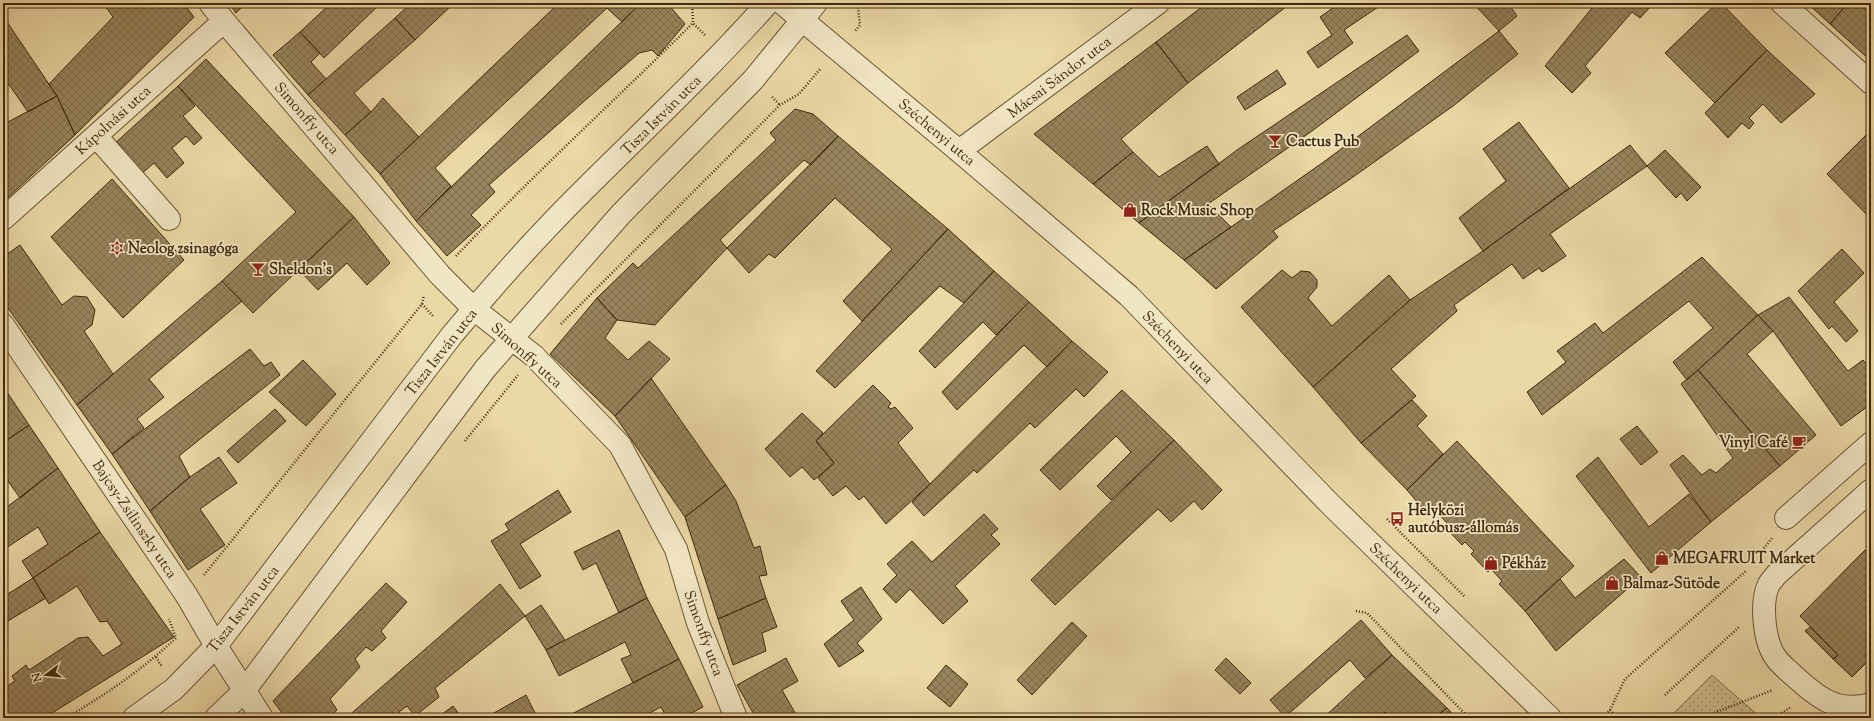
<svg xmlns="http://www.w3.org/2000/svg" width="1874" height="721" viewBox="0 0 1874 721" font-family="'Sorts Mill Goudy',serif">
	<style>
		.park { fill: url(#park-dots); stroke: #86724c }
		.building { fill: url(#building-cross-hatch); stroke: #402a0e }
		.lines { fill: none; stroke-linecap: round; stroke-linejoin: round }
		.minor-casing { stroke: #6a5634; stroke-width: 24 }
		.path { stroke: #402a0e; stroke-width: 2.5; stroke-dasharray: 1 2; stroke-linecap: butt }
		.minor { stroke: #f1e6c4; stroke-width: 22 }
		.labels { text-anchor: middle; stroke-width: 3.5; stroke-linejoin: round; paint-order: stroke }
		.street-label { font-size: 15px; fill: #402a0e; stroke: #f1e6c4 }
		.poi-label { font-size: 15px; font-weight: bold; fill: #402a0e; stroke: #f1e6c4; text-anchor: start }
	</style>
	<defs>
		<pattern id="park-dots" width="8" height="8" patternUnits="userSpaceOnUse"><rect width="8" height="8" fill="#cdba8b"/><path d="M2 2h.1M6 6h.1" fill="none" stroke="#a89770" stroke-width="1.8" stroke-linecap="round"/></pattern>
		<pattern id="building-cross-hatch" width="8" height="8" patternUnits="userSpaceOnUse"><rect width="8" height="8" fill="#98845d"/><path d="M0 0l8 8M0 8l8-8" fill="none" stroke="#7d6c4b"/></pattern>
	</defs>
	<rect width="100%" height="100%" fill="#ead8a5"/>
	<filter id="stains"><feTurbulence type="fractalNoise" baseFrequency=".005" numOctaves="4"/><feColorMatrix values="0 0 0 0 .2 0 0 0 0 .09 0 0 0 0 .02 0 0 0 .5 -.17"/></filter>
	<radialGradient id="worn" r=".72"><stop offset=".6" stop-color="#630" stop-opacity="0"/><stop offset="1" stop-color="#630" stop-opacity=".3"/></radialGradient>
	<path class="park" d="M1712,675l49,43h-92z"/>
	<path class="building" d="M103,3h80l11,14 -119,118 -18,-39 -8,-12 64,-67z
		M229,3h17l-10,10z
		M331,3h50l-57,55 -24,-26z
		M411,3h43l-39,37 -20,-22z
		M559,3h82l-19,19 -15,-14 -172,160 16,18 -35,35 -36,-47z
		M641,3h26l18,21 -27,32 -6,-6 -13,3 -150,132 6,7 -24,23 10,10 -34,31 -31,-35z
		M1207,3h84l-103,80 -32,-41z
		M1340,3h44l-40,27 9,13 -35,25 -11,-16 25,-17 -12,-18z
		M1473,3h35l9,13 -18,15z
		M1596,3h58l-14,15 -8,-6 -47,54 6,7 -19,20 -27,-27z
		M1717,3h4l46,47 -52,53 -50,-50z
		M1807,3h41l-18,21z
		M1848,3h10l8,7 5,-6v57l-41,-37z
		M3,16l54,80 -29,16 -25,-36z
		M395,18l20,22 -61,53 17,19 -26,23 -37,-40z
		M1499,31l19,23 -65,52 -107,76 -73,49 5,6 -62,52 -32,-29 141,-99z
		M300,32l20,21 -9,9 15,17 -18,16 -35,-40z
		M1407,35l12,16 -107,80 -104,73 23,23 -47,33 -45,-37 98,-73z
		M1156,42l32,41 -67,56 12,13 -40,32 -59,-50z
		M1767,50l48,44 -34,29 -18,-19 -14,14 5,5 -5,6 -7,-6 -14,15 -23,-25z
		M206,59l148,158 -101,96 -31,-32 74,-69 -118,-126z
		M1277,70l9,14 -41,26 -8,-13z
		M178,86l17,20 -12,10 19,22 -8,7 -8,-9 -14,12 12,15 -17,15 -13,-15 -14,12 -27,-30z
		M57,96l18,39 -72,67v-68l4,-3 -1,-8z
		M383,98l36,39 -39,37 -35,-39 26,-23z
		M795,109l18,5 25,22 -27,29 -7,-5 -84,80 7,8 -72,77 -38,-5 -20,-22 36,-35 5,5 138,-128 -6,-7z
		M1519,122l50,66 -86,63 -24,-33 47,-37 -23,-32z
		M1868,133l3,2 -1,83 -43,-44z
		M838,136l110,93 -86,92 -19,-20 49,-52 -57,-51 -60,60 -6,-4 -20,19 -22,-25z
		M1630,145l17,21 -97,68 16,22 -24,16 -3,-4 -16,11 -11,-15 -58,41 3,6 -66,58 25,27 -55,47 -48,-56 97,-87 73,-49z
		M1207,146l12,18 -80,59 -46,-39 40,-32 26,25z
		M1665,150l36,37 -14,14 -6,-8 -5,5 -29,-32z
		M112,179l72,81 -61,58 -72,-81z
		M354,217l36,46 -23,22 -20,-22 -29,27 -19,-20z
		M948,229l46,42 -30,32 -24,-17 -105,102 -19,-17z
		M20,245l42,60 12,-9 13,1 8,13 -3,15 -8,6 29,43 -36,31 -74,-104v-44z
		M1842,249l22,24 -30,29 24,29 -12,11 -14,-16 -3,3 -31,-38z
		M1702,257l56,58 -71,65 -14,-18 40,-34 -24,-27 -147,114 -15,-23 39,-30 -9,-11 38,-28 8,10z
		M1282,270l10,8 9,-7 9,1 7,8v7l-9,11 24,28 57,-51 21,25 -97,87 -72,-80z
		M994,271l35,31 -33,33 -13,-13 -48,46 -16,-17z
		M222,281l20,20 -93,78 15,18 -27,22 7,9 -32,26 -35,-49z
		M1789,297l59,74 15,-11 8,11v33l-30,22 -68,-95 -15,-16z
		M597,298l20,22 -12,18 23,22 21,-19 21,18 -55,57 -65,-62z
		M1029,302l43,39 -25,26 -23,-22 -67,65 -15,-18z
		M1758,315l15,16 -26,23 69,81 -36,31 -82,-96z
		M1072,341l36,31 -24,25 -8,-8 -41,39 -5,-5 -53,50 -3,-3 -50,46 -12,-14z
		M250,349l14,17 7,-4 9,13 -101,81 11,21 -40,34 -38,-57z
		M303,360l33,34 -30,32 -37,-34z
		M1698,370l82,96 -69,56 -41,-57 13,-10 19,20 8,-6 6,4 17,-15 -52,-74z
		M651,378l75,107 -41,32 -70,-101z
		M873,385l18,18 -3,4 3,2 4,-2 18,21 -15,15 32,41 -44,40 -22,-28 -5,4 -13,-14 -13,10 -15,-18 16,-15 -18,-22z
		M3,386l26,39 -26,18z
		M1122,390l52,50 -63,60 -14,-14 34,-34 -15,-16 -56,54 -20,-20z
		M1412,400l15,16 -10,10 26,28 -36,36 -46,-47z
		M275,409l11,12 -48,42 -11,-12z
		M802,413l21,20 -7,8 18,22 -20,17 -12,-13 -12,10 -25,-28z
		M29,425l29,43 -38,30 -12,-17 -5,3v-41z
		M1637,426l21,26 -17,13 -21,-26z
		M1174,440l48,50 -20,20 -8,-9 -23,21 -13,-13 -103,96 -24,-25z
		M1457,441l117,125 -49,45 -26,-27 3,-3 -11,-12 -3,3 -17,-18 3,-3 -9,-9 -3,3 -18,-19 3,-3 -11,-12 -6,6 -23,-27z
		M219,457l18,26 -37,26 25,36 -37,25 -38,-59 40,-34z
		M1598,457l51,70 40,-33 22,28 -60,51 -75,-97z
		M58,468l42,64 -67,46 -11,-17 26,-17 -10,-17 -35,23v-40z
		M726,485l10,16 18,47 6,-2 7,29 -8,1 7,22 -48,21 -33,-102z
		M558,490l13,22 -51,32 21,32 -21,13 -29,-48 18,-11 -4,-6z
		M984,514l14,15 -7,6 9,9 -45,42 13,15 -25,23 -33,-35 -14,14 -13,-14 14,-14 -10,-11 25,-23 20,21z
		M619,530l28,68 -28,15 -23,-50 -13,7 -9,-18z
		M100,532l74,105 -130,81h-41v-29l12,-8 -3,-5 14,-11 3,5 49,-32 10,-1 15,19 19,-12 -15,-23 -7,1 -23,-36 -28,18 -16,-26z
		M1865,550l6,6v91l-6,7 5,5 -18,18 -19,-18 5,-4 -38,-39z
		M1624,559l17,18 -85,74 -31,-40 35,-32 15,19z
		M33,578l13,20 -43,26v-27z
		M386,583l21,19 -26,29 5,7 -14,13 -6,-4 -11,12 5,8 -30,32 7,11 -10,8h-41l-13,-17z
		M500,584l25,32 -90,72 4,9 -24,19 -8,-10 -8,6 5,6h-58z
		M861,587l21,32 -25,24 7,8 -25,16 -15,-23 30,-24 -13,-19z
		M647,598l32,61 -46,24 -12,-24 10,-4 -6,-13 -66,34 -13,-26z
		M766,598l11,29 -15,6 4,18 -33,14 -15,-46z
		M541,605l24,35 -19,10 -21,-34z
		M1361,620l31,35 -27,23 -15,-18 -65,57 -15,-17z
		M1072,622l15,14 -55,59 -15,-15z
		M1810,627l28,28 -5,4 -28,-28z
		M1392,655l55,53 -13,10h-44l-5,-6 -7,6h-55z
		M786,658l12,23 -16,9 16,28h-42l-19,-33z
		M1226,658l25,25 -11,11 -25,-24z
		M679,659l24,48 -21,11h-15l-6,-11 -21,11h-76z
		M946,665l22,19 -18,23 -23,-19z
		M526,695l9,18 -8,5h-42z
		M453,706l9,12h-25z
		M1447,708l10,10h-23z"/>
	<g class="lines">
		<defs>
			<path id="minor" d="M210,3l14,18 216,254 34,34 60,47 86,89 56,104 22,74 38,95
				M782,3l177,148 170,145 201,208 220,214
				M1782,3l89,80
				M96,136l73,83
				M959,151l199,-148
				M3,219l221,-198
				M3,325l184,271 29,50 46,72
				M1871,490l-95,85c-2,3 -5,6 -7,9 -9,18 -5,58 7,74 4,6 12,12 17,17 24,22 44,39 78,29
				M1786,518l85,-75
				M134,718l40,-29 42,-43 236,-311c36,-43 74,-86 113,-126 68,-69 139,-134 203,-206
				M216,718l28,-27 241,-322 136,-155 132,-134 63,-77"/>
		</defs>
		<use href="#minor" class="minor-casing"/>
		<path class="path" d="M692,3l1,20 12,12
			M854,3l4,4 2,18 -5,6
			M858,7l6,-4
			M772,97l8,8
			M456,256c76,-80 158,-155 237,-233
			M422,304l12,13
			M561,324l219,-219 19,-11 22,-26
			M465,441l53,-66
			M1387,519l78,78
			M1760,553l12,-15
			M204,575l218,-271 2,-9
			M1356,611l11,2 102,105
			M156,657l6,10
			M1665,695l74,-68
			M1610,710l8,8
			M66,718c39,-23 77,-49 110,-80l-7,-19
			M1601,718l9,-8 15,-31 121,-108
			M1694,718l17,-4 62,-24
			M1774,718l17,-11"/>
		<use href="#minor" class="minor"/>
	</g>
	<defs>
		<symbol id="bar-bare" viewBox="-9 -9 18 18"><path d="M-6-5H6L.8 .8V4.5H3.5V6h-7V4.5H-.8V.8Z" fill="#8f2418" stroke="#f1e6c4" stroke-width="2.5" paint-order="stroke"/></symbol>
		<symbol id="shop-bare" viewBox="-9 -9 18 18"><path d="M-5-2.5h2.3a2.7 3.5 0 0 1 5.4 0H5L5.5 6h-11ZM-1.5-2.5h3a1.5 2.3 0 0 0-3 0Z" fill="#8f2418" stroke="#f1e6c4" stroke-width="2.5" paint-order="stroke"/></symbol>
		<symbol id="synagogue-bare" viewBox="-9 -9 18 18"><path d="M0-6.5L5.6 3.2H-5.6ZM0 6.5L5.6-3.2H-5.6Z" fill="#8f2418" stroke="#f1e6c4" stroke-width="2.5" paint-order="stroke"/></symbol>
		<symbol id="cafe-bare" viewBox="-9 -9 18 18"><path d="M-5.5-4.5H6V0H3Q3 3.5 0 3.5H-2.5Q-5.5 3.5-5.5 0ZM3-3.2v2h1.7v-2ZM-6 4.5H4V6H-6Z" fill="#8f2418" stroke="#f1e6c4" stroke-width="2.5" paint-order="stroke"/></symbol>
		<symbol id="bus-bare" viewBox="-9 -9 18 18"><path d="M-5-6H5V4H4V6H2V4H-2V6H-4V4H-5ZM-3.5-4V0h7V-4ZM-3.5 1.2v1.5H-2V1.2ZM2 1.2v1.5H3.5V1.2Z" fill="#8f2418" stroke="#f1e6c4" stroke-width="2.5" paint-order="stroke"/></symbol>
	</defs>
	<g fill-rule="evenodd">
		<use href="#bar-bare" x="1265" y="131" width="20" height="20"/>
		<use href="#shop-bare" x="1120" y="200" width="20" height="20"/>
		<use href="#synagogue-bare" x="107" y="238" width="20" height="20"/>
		<use href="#bar-bare" x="248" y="259" width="20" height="20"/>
		<use href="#cafe-bare" x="1789" y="432" width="20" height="20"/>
		<use href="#bus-bare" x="1387" y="509" width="20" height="20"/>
		<use href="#shop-bare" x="1652" y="548" width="20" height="20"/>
		<use href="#shop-bare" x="1481" y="553" width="20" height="20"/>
		<use href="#shop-bare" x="1602" y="573" width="20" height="20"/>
	</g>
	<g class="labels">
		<g class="street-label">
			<text transform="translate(1059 77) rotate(-37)" y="5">Mácsai Sándor utca</text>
			<text transform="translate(661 115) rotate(-45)" y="5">Tisza István utca</text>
			<text transform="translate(307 118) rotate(49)" y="5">Simonffy utca</text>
			<text transform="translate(113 120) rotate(-42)" y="5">Kápolnási utca</text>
			<text transform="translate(937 132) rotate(40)" y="5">Széchenyi utca</text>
			<text transform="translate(1178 347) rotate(46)" y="5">Széchenyi utca</text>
			<text transform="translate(441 352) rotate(-52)" y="5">Tisza István utca</text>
			<text transform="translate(527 355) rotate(42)" y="5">Simonffy utca</text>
			<text transform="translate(135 519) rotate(56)" y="5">Bajcsy-Zsilinszky utca</text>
			<text transform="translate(1406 578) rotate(44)" y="5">Széchenyi utca</text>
			<text transform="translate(243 609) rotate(-52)" y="5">Tisza István utca</text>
			<text transform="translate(704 633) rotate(70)" y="5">Simonffy utca</text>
		</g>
		<g class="poi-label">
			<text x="1286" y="146">Cactus Pub</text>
			<text x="1141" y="215">Rock Music Shop</text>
			<text x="128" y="253">Neolog zsinagóga</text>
			<text x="269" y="274">Sheldon's</text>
			<text x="1788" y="447" text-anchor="end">Vinyl Café</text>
			<text x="1408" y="515">Helyközi<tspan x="1408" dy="17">autóbusz-állomás</tspan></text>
			<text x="1673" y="563">MEGAFRUIT Market</text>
			<text x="1502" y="568">Pékház</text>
			<text x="1623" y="588">Balmaz-Sütöde</text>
		</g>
	</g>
	<rect width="1874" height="721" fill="none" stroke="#ead8a5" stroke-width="16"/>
	<rect x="4" y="4" width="1866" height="713" fill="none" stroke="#402a0e" stroke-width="2"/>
	<rect x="8" y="8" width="1858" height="705" fill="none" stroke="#402a0e"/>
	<g transform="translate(46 675) rotate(254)" stroke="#f1e6c4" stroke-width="3" paint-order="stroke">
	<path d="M0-3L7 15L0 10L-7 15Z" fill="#402a0e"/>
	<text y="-6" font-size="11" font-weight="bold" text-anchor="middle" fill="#402a0e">N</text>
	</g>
	<rect width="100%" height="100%" filter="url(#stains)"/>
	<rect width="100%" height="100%" fill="url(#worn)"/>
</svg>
